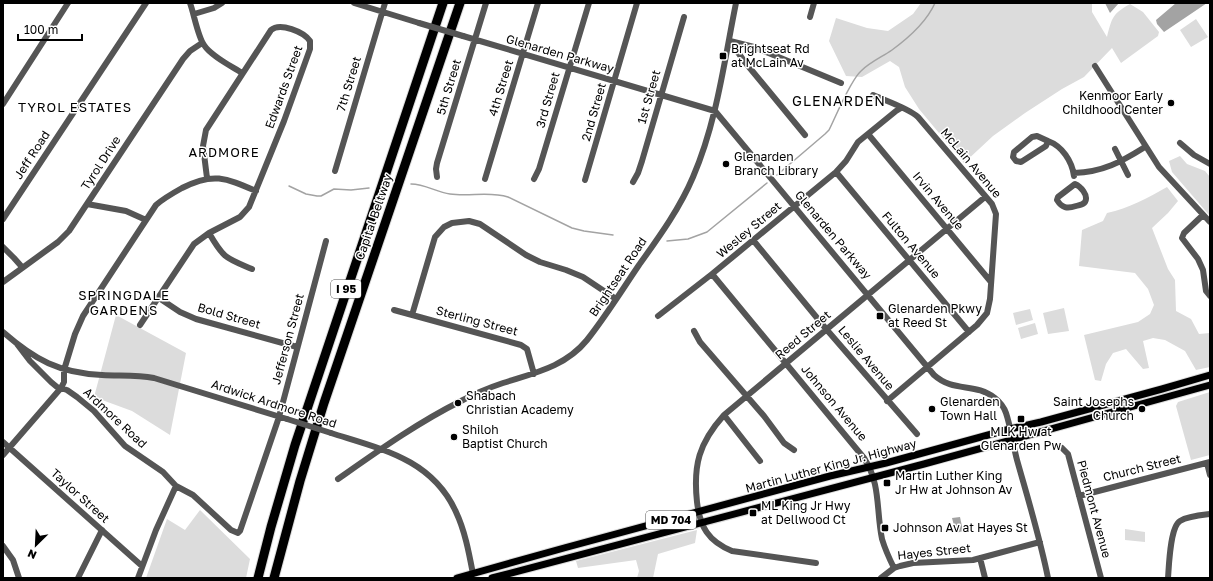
<svg xmlns="http://www.w3.org/2000/svg" width="1213" height="581" viewBox="0 0 1213 581" font-family="'Golos Text',sans-serif">
	<style>
		.green { fill: #dcdcdc }
		.water { fill: #a3a3a3 }
		.lines { fill: none; stroke-linecap: round; stroke-linejoin: round }
		.stream { stroke: #a3a3a3; stroke-width: 1.5 }
		.major-casing { stroke: #dbdbdb; stroke-width: 9 }
		.highway-casing { stroke: #dbdbdb; stroke-width: 11 }
		.minor { stroke: #555; stroke-width: 6 }
		.major { stroke: #000; stroke-width: 7 }
		.highway { stroke: #000; stroke-width: 9 }
		.minor-bridge { stroke: #555; stroke-width: 6 }
		.poi-dot { fill: #000; stroke: #fff; stroke-width: 1.5 }
		.labels { text-anchor: middle; stroke-width: 3; stroke-linejoin: round; paint-order: stroke }
		.shield { fill: #fff; stroke: #4c4c4c; stroke-width: 1 }
		.shield-label { font-size: 11px; font-weight: bold; fill: #000 }
		.poi-label { font-size: 12px; fill: #000; stroke: #fff; text-anchor: start }
		.street-label { font-size: 12px; fill: #000; stroke: #fff }
		.neighbourhood-label { font-size: 13px; letter-spacing: 1px; fill: #000; stroke: #fff }
		.quarter-label { font-size: 14px; letter-spacing: 1px; fill: #000; stroke: #fff }
	</style>
	<rect width="100%" height="100%" fill="#fff"/>
	<path class="green" d="M921,3h171v9l15,25c5,-19 5,-23 23,-33l13,8 16,20 -1,4 -37,27 -9,-15 -28,29 -22,12 -37,24 -32,23 -29,27 -45,-54 -14,-22 -6,-20 -9,-6 -28,16 -16,-1 -17,-35 7,-23 31,10 21,3 25,-17z
		M1196,19l12,18 -17,10 -11,-17z
		M1180,156l7,8 18,7 5,6v39l-38,-44 -3,-11z
		M1167,187l11,14 -10,12 -16,15 16,41 7,11 1,31 15,8 8,15 11,-1v34l-14,3 -11,-19 -20,-11 -12,-2 -10,3 6,27 -6,1 -17,-20 -13,4 -7,11 -5,17 -6,-1 -11,-45 54,-13 12,-8 4,-9 -6,-16 -13,-16 -56,-7 3,-36 21,-9 4,-8c22,-5 41,-15 60,-26z
		M1064,308l5,23 -21,3 -5,-21z
		M1030,309l3,11 -17,5 -3,-12z
		M116,315l70,38 -16,82 -38,-24 -38,-14z
		M1035,323l3,11 -17,5 -3,-11z
		M1210,392v63l-19,5 -15,-54 2,-4z
		M200,510l50,49 -4,19h-100l21,-59 18,11z
		M1125,529l20,3v10l-20,-2z
		M697,530l-2,13 -37,11 -5,24h-16l2,-7 -3,-11 -58,8 -2,-7z"/>
	<path class="water" d="M1105,3h14l-9,10z
		M1176,3h31l-43,29 -7,-8 -1,-4z
		M960,517l3,14 -7,2 -4,-15z"/>
	<g class="lines">
		<path class="stream" d="M777,175l48,-41 4,-4c8,-16 21,-49 32,-59 9,-9 21,-14 31,-21 15,-11 35,-29 43,-47
			M411,184c14,0 25,8 39,10 19,3 39,-3 58,3l64,31 12,3 29,4
			M289,186l17,8 11,2h4l13,-7 17,1 18,-2
			M667,241l21,-2 19,-7 60,-49"/>
		<defs>
			<path id="major" d="M457,578l107,-30 266,-72 56,-13 124,-34 31,-7 121,-33 48,-14
				M492,578l432,-114 286,-79"/>
			<path id="highway" d="M258,578l13,-51 24,-82 148,-442
				M274,578l26,-97 24,-78 136,-400"/>
		</defs>
		<use href="#major" class="major-casing"/>
		<use href="#highway" class="highway-casing"/>
		<path class="minor" d="M190,3c4,11 8,34 14,42 7,11 27,21 38,28
			M354,3l65,20
			M194,14l20,-6 8,-5
			M810,17l4,-14
			M463,36l252,75 219,264c20,18 41,7 61,23 5,4 9,9 11,15 5,15 7,32 11,47 11,39 23,78 31,118
			M730,41l14,20 61,74
			M730,41l24,6 87,36
			M1095,66l64,101 51,55
			M873,95c13,6 35,13 45,22l74,87 4,10 -6,85 -3,14 -10,12 -90,76
			M3,104l65,-101
			M868,134l123,148
			M1037,136l11,5 -2,5 -25,16 -5,-1 -3,-4 1,-5 18,-15z
			M1048,141c14,5 24,20 26,35
			M1180,143l14,12 16,9
			M1115,149l13,26
			M335,171l50,-168
			M836,172l133,160
			M1074,173c29,-1 47,-11 71,-26
			M437,177l-1,-8 1,-6 49,-160
			M485,179l53,-176
			M534,179l5,-10 50,-166
			M585,180l52,-177
			M633,182l5,-9 4,-12 42,-144
			M1075,184c5,2 14,11 10,18 -2,3 -6,3 -9,4 -9,3 -14,2 -19,-6l1,-3z
			M87,204l39,7 20,9
			M1203,215l-19,18 -2,5 16,21 5,11 3,21 4,5
			M3,219l143,-216
			M209,233c15,26 17,25 43,36
			M753,240l74,90 90,104
			M3,247l11,11 8,9
			M712,274l152,184c17,26 12,52 18,81 3,10 7,19 12,29
			M3,282l55,-40 11,-11 114,-172 7,-8 12,-8
			M159,298l21,14 16,7 101,28
			M394,310l127,35 6,4 7,25
			M412,315l23,-78 9,-10 8,-4 17,-2 11,3 46,31 14,7 26,8 17,7 33,22
			M658,316l54,-42 124,-102 10,-11 12,-19 38,-31 5,-3
			M140,325l54,-81 15,-11 31,-16 9,-10 35,-86 26,-72v-8c-6,-9 -30,-19 -39,-11l-65,100 -3,16 4,32
			M694,331l6,11 64,74 20,27 10,7
			M3,332c32,28 56,41 99,43 18,1 35,0 52,3l133,41
			M17,344l13,17 21,21 6,5 10,3 10,7 17,14 31,35 38,26 13,14 17,9 38,35 7,3 2,-2 39,-114 47,-176
			M724,415l36,46
			M331,433c50,16 101,26 125,79 9,19 13,41 17,62
			M3,442l139,124
			M1062,448l6,6 33,124
			M3,455l58,-67 3,-6v-12l11,-36 8,-18 73,-111c8,-7 17,-12 26,-17 31,-16 44,-10 74,3
			M1207,463l3,12
			M338,479c40,-28 79,-56 123,-78 13,-7 27,-13 42,-18 31,-10 62,-16 84,-43 19,-24 35,-50 52,-75 20,-28 41,-57 54,-88 24,-56 31,-115 43,-174
			M1079,496l131,-34
			M3,546l10,14 6,18
			M980,558l5,20
			M816,563l-84,-12c-24,-10 -32,-24 -35,-49 -4,-37 2,-59 27,-87l261,-218
			M78,578l24,-48
			M138,578l18,-48 20,-44
			M881,578l13,-10 6,-2 13,-3 60,-3 67,-18
			M1168,578c1,-12 2,-51 12,-57 8,-5 21,-6 30,-7"/>
		<use href="#major" class="major"/>
		<use href="#highway" class="highway"/>
		<path class="minor-bridge" d="M419,23l44,13
			M287,419l44,14"/>
	</g>
	<g class="poi-dot">
		<rect x="719" y="52" width="8" height="8" rx="2"/>
		<circle cx="1171" cy="103" r="4"/>
		<circle cx="726" cy="164" r="4"/>
		<rect x="876" y="312" width="8" height="8" rx="2"/>
		<circle cx="458" cy="403" r="4"/>
		<circle cx="932" cy="409" r="4"/>
		<circle cx="1142" cy="409" r="4"/>
		<rect x="1017" y="415" width="8" height="8" rx="2"/>
		<circle cx="454" cy="437" r="4"/>
		<rect x="883" y="479" width="8" height="8" rx="2"/>
		<rect x="749" y="509" width="8" height="8" rx="2"/>
		<rect x="881" y="524" width="8" height="8" rx="2"/>
	</g>
	<g class="labels">
		<g class="shield">
			<rect x="331" y="280" width="30" height="18" rx="3"/>
			<rect x="646" y="511" width="50" height="18" rx="3"/>
		</g>
		<g class="shield-label">
			<text x="346" y="293">I 95</text>
			<text x="671" y="524">MD 704</text>
		</g>
		<g class="poi-label">
			<text x="731" y="53">Brightseat Rd<tspan x="731" dy="14">at McLain Av</tspan></text>
			<text x="1163" y="100" text-anchor="end">Kenmoor Early<tspan x="1163" dy="14">Childhood Center</tspan></text>
			<text x="734" y="161">Glenarden<tspan x="734" dy="14">Branch Library</tspan></text>
			<text x="888" y="313">Glenarden Pkwy<tspan x="888" dy="14">at Reed St</tspan></text>
			<text x="466" y="400">Shabach<tspan x="466" dy="14">Christian Academy</tspan></text>
			<text x="940" y="406">Glenarden<tspan x="940" dy="14">Town Hall</tspan></text>
			<text x="1134" y="406" text-anchor="end">Saint Josephs<tspan x="1134" dy="14">Church</tspan></text>
			<text x="462" y="434">Shiloh<tspan x="462" dy="14">Baptist Church</tspan></text>
			<text x="1021" y="436" text-anchor="middle">MLK Hw at<tspan x="1021" dy="14">Glenarden Pw</tspan></text>
			<text x="895" y="480">Martin Luther King<tspan x="895" dy="14">Jr Hw at Johnson Av</tspan></text>
			<text x="761" y="510">ML King Jr Hwy<tspan x="761" dy="14">at Dellwood Ct</tspan></text>
			<text x="893" y="532">Johnson Av at Hayes St</text>
		</g>
		<g class="street-label">
			<text transform="translate(560 54) rotate(16)" y="4">Glenarden Parkway</text>
			<text transform="translate(349 84) rotate(-73)" y="4">7th Street</text>
			<text transform="translate(284 87) rotate(-70)" y="4">Edwards Street</text>
			<text transform="translate(449 87) rotate(-73)" y="4">5th Street</text>
			<text transform="translate(501 88) rotate(-73)" y="4">4th Street</text>
			<text transform="translate(649 97) rotate(-74)" y="4">1st Street</text>
			<text transform="translate(548 100) rotate(-74)" y="4">3rd Street</text>
			<text transform="translate(594 112) rotate(-74)" y="4">2nd Street</text>
			<text transform="translate(32 155) rotate(-57)" y="4">Jeff Road</text>
			<text transform="translate(101 163) rotate(-57)" y="4">Tyrol Drive</text>
			<text transform="translate(971 163) rotate(50)" y="4">McLain Avenue</text>
			<text transform="translate(938 201) rotate(50)" y="4">Irvin Avenue</text>
			<text transform="translate(374 217) rotate(-71)" y="4">Capital Beltway</text>
			<text transform="translate(749 230) rotate(-40)" y="4">Wesley Street</text>
			<text transform="translate(833 235) rotate(50)" y="4">Glenarden Parkway</text>
			<text transform="translate(911 245) rotate(50)" y="4">Fulton Avenue</text>
			<text transform="translate(618 277) rotate(-56)" y="4">Brightseat Road</text>
			<text transform="translate(229 316) rotate(16)" y="4">Bold Street</text>
			<text transform="translate(477 321) rotate(15)" y="4">Sterling Street</text>
			<text transform="translate(803 335) rotate(-40)" y="4">Reed Street</text>
			<text transform="translate(288 339) rotate(-75)" y="4">Jefferson Street</text>
			<text transform="translate(866 358) rotate(50)" y="4">Leslie Avenue</text>
			<text transform="translate(834 403) rotate(50)" y="4">Johnson Avenue</text>
			<text transform="translate(274 404) rotate(18)" y="4">Ardwick Ardmore Road</text>
			<text transform="translate(115 418) rotate(43)" y="4">Ardmore Road</text>
			<text transform="translate(831 466) rotate(-15)" y="4">Martin Luther King Jr. Highway</text>
			<text transform="translate(1142 468) rotate(-14)" y="4">Church Street</text>
			<text transform="translate(80 496) rotate(42)" y="4">Taylor Street</text>
			<text transform="translate(1094 509) rotate(75)" y="4">Piedmont Avenue</text>
			<text transform="translate(934 552) rotate(-6)" y="4">Hayes Street</text>
		</g>
		<g class="neighbourhood-label">
			<text x="75" y="112">TYROL ESTATES</text>
			<text x="224" y="157">ARDMORE</text>
			<text x="124" y="300">SPRINGDALE<tspan x="124" dy="15">GARDENS</tspan></text>
		</g>
		<g class="quarter-label">
			<text x="839" y="106">GLENARDEN</text>
		</g>
	</g>
	<rect width="1213" height="581" fill="none" stroke="#000000" stroke-width="8"/>
	<g transform="translate(36 545) rotate(204)" stroke="#ffffff" stroke-width="3" paint-order="stroke">
	<path d="M0-3L7 15L0 10L-7 15Z" fill="#000000"/>
	<text y="-6" font-size="11" font-weight="bold" text-anchor="middle" fill="#000000">N</text>
	</g>
	<path d="M18 34v6h64v-6" fill="none" stroke="#000000" stroke-width="2"/>
	<text x="24" y="34" font-size="12" fill="#000000" stroke="#ffffff" stroke-width="3" paint-order="stroke">100 m</text>
</svg>
